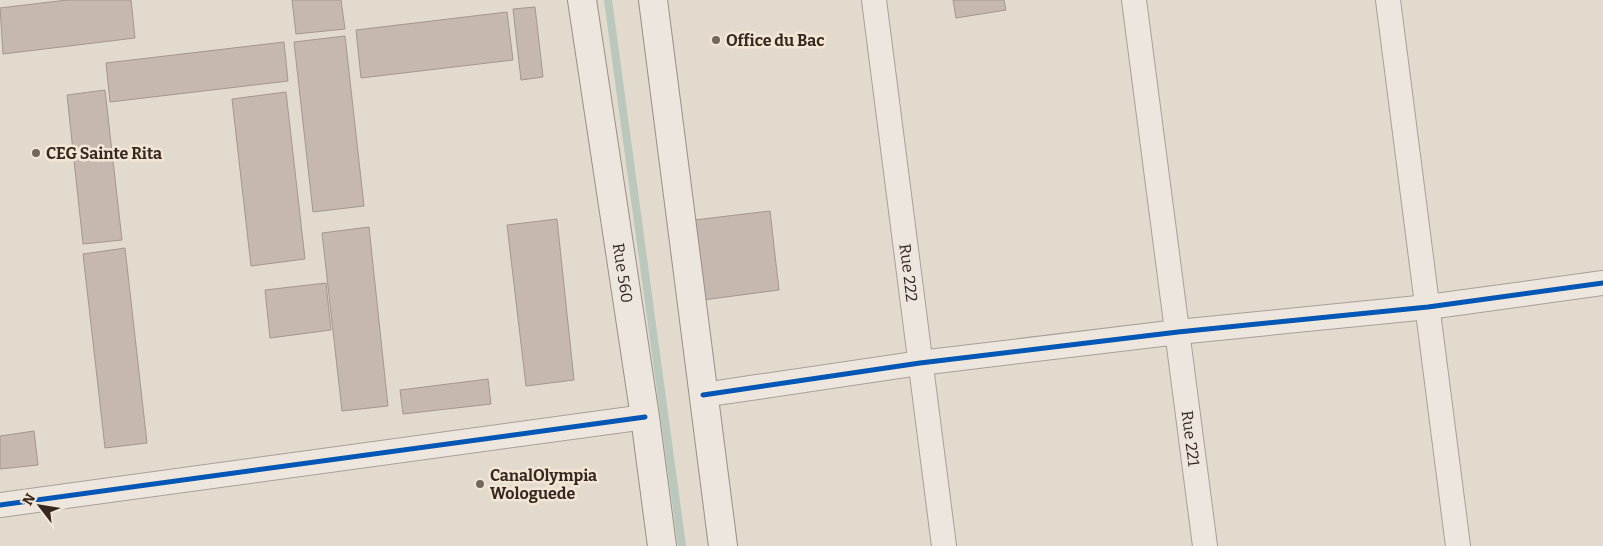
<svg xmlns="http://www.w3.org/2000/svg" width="1603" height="546" viewBox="0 0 1603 546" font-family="Bitter,serif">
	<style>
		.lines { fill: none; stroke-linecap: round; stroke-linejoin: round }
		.stream { stroke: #b9c7bc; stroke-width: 8 }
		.building { fill: #c6b8af; stroke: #a3968e }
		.minor-casing { stroke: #a89f97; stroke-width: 26 }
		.secondary-casing { stroke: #988f86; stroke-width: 30 }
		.minor { stroke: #ece6df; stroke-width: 24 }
		.secondary { stroke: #ece6df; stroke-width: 28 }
		.cycleway-casing { stroke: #f3e6d5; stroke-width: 8 }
		.cycleway { stroke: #0057b8; stroke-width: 5 }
		.poi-dot { fill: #73665d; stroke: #f3e6d5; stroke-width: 2 }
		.labels { text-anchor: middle; stroke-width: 5; stroke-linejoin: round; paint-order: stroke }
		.poi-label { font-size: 16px; font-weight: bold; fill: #362720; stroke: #f3e6d5; text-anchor: start }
		.street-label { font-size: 16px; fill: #362720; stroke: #f3e6d5 }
	</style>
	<rect width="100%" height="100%" fill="#e3dace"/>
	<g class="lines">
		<path class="stream" d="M608,0l74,546"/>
	</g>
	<path class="building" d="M67,0h64l4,38 -132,16 -3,-46z
		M292,0h49l4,29 -49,5z
		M953,0h51l2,10 -50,8z
		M535,7l8,70 -22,3 -8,-71z
		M507,12l6,48 -152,18 -5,-48z
		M345,36l19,170 -51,6 -19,-170z
		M284,42l4,39 -178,21 -4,-39z
		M105,90l17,150 -39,4 -16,-149z
		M286,92l19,167 -54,7 -19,-167z
		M770,211l9,79 -76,10 -9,-80z
		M557,219l17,161 -48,6 -19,-161z
		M369,227l19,179 -46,5 -20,-178z
		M125,248l22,195 -42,5 -22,-194z
		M326,283l5,47 -61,8 -5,-48z
		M488,379l3,25 -88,10 -3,-24z
		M34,431l4,34 -38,4v-33z"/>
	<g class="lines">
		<defs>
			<g id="minor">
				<path id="s1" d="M874,0l70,546"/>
				<path id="s2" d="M1134,0l71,546"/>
				<path d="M1388,0l70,546"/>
				<path d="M703,395l217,-32 258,-31 250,-25 175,-24"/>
				<path d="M0,505l645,-88"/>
			</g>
			<g id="secondary">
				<path id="s3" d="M582,0l63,417 17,129"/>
				<path d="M653,0l70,546"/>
			</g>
		</defs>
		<use href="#minor" class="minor-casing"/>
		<use href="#secondary" class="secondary-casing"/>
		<use href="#minor" class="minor"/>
		<use href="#secondary" class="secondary"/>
		<defs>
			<path id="cycleway" d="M703,395l217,-32 258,-31 250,-25 175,-24
				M0,505l645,-88"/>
		</defs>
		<use href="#cycleway" class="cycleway-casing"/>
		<use href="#cycleway" class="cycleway"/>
	</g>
	<g class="poi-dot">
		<circle cx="716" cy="40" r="5"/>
		<circle cx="36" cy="153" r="5"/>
		<circle cx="480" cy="484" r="5"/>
	</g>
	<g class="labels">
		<g class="poi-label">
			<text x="726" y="46">Office du Bac</text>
			<text x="46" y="159">CEG Sainte Rita</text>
			<text x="490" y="481">CanalOlympia<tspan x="490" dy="18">Wologuede</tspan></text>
		</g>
		<g class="street-label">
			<text dy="6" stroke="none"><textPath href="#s3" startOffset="276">Rue 560</textPath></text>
			<text dy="6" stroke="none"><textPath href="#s1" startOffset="275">Rue 222</textPath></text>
			<text dy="6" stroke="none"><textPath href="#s2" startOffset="442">Rue 221</textPath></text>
		</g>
	</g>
	<g transform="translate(40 506) rotate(301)" stroke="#f3e6d5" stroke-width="4" paint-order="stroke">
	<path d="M0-4L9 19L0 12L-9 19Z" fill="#362720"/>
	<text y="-8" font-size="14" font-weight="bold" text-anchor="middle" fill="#362720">N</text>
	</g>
</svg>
